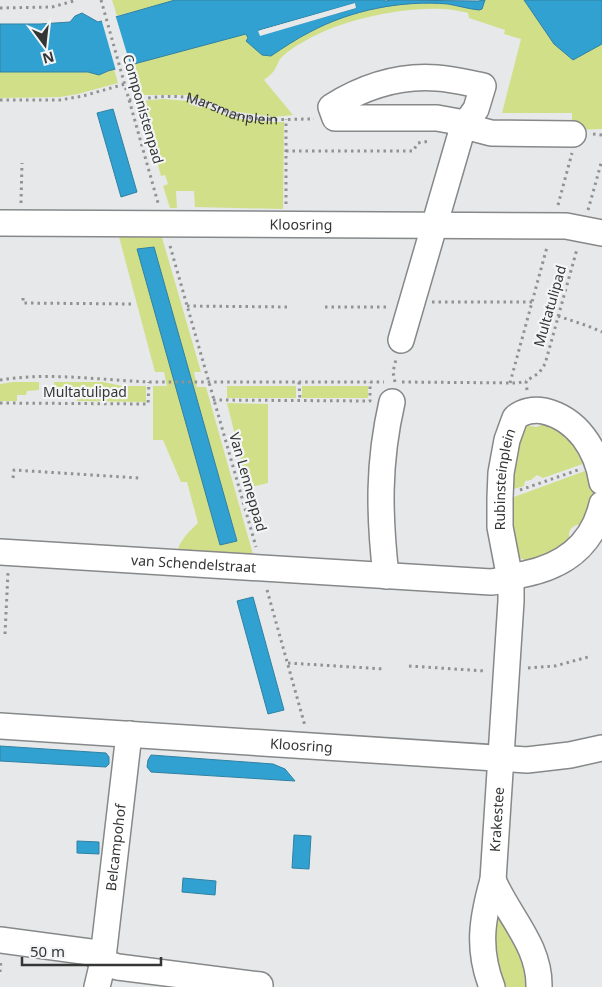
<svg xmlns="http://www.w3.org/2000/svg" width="602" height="987" viewBox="0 0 602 987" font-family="'Noto Sans',sans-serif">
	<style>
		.green { fill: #d1df89; fill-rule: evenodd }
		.water { fill: #30a1d1; stroke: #3181a2; fill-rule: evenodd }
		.pier { fill: #e6e8e9 }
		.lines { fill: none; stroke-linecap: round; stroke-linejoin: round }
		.minor-casing { stroke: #868889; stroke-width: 28 }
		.path { stroke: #919293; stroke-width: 3; stroke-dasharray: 2.5 4; stroke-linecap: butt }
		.minor { stroke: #fff; stroke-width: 25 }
		.labels { text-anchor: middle; stroke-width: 4.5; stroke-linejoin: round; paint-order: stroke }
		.street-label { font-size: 14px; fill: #343535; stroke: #f3f5f7 }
	</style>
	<rect width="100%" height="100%" fill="#e6e8e9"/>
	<path class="green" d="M112,0h63l-58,16z
		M485,0h117v129l-30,1v-17h-70l19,-74 -17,-5 1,-4 -36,-12 -1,-5c-42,-13 -126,5 -163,28 -8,4 -19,11 -25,18 -2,3 -3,7 -5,10 -2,4 -7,8 -11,11l29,35 -19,2 -43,-6 -23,-10 -22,-6h-47l-7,-31 114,-30 2,4 -2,3 16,14 9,1c12,-8 25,-18 39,-24 42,-22 91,-32 138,-28 11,2 20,5 31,6l5,-5z
		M114,69l4,14 -40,11 -18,3 -60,1v-26h88l11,3z
		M163,99l27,2 -1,3 13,4 1,-3c29,15 49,17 81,17l-1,87 -88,-2 -1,-16h-18l1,17h-7l-7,-22 5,-2 -3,-9 -4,1 -21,-75z
		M118,233l43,1 40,138h-7l3,15h9l48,171 -77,-4c2,-14 12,-22 21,-31l-11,-41h-6l-18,-42h-10v-54h14l-3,-14h-9zM153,247l84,293 -16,5 -84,-296z
		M13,382h26v8l-12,1 -1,4h-9v6h-17v-17z
		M54,382h49l19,4h24v16l-69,-1v-6h-11v-4h-12z
		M227,386h69v12h-69z
		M302,386h66v12h-66z
		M227,403l41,1v79l-20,5z
		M553,420l38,41 -48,17 -6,-3 -6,5 -6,1 -1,5 -18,5 1,-10 18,-59 5,4 7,1 4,-2v-3z
		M593,468l3,30 -13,26c-8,0 -15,4 -14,13l5,7 -45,18 -13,-6 -10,-56z
		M492,900l19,34 23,53h-31c-9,-27 -17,-59 -11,-87z"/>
	<path class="water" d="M175,0h209l1,1 7,-1 86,1 7,-1 -3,9 -3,1c-10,-1 -20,-4 -31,-6 -46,-4 -97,6 -138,28 -14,7 -27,16 -39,24l-9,-1 -16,-14 2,-3 -2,-4 -138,37 -9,4 -11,-3h-88v-48h40l30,-2 5,-6 7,-3 16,9zM355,3l1,5 -96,27 -1,-5z
		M524,0h78v44l-29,16 -19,-16z
		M113,109l24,83 -16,5 -24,-84z
		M154,247l83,294 -17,4 -83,-296z
		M253,597l31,113 -16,4 -31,-113z
		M0,746l106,7 3,4v7l-3,3 -106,-6z
		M151,755l122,9 12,5 10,12 -144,-9 -4,-5 1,-7z
		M294,835l17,1 -2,33 -17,-1z
		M77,841l22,1v12l-22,-1z
		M183,878l33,3 -1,14 -33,-3z"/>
	<path class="pier" d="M355,3l1,5 -96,28 -2,-5z
		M115,14l16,53 -15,4 -15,-53z"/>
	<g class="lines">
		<defs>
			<g id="minor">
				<path id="s2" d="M0,223l566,3 36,7"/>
				<path d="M401,340l59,-203c2,-5 4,-10 6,-14l10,-14 7,-23c-15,-3 -30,-7 -46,-8 -38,-3 -74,9 -106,29l4,11h102l22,4 13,6 19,5 82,1"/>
				<path id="s3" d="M0,552l491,30c12,-1 23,-6 34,-8 39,-8 68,-29 77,-70"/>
				<path d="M386,576c-7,-62 -8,-113 6,-174"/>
				<path id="s4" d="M0,726l527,34 43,-5 32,-7"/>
				<path d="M493,880c15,36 47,65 46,107"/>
				<path d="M0,940l90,12 21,13 7,2 142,18v2"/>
				<path id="s5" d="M97,987l5,-21 27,-232"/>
				<path id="s6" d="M492,987c-15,-38 -10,-68 1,-107l18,-279v-17l-11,-57v-29l1,-25 6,-33 8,-22c7,-7 19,-9 29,-7 34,8 53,39 58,71"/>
			</g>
		</defs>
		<use href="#minor" class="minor-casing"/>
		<g class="path">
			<path d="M101,0l57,203"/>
			<path d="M0,8l52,-1 25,-7"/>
			<path d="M0,100h60l23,-4 42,-12"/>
			<path id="s1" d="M129,100c22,-2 47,-7 69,0 16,5 30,14 47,17 23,4 47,2 69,2"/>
			<path d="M593,134l9,1"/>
			<path d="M286,151h127l5,-8 12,-2"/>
			<path d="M21,203l1,-40"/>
			<path d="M286,204v-85"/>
			<path d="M558,205l14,-52"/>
			<path d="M588,210l14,-50"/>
			<path d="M170,246l86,301"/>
			<path d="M23,298v5l112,1"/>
			<path d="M432,302h100"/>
			<path d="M187,306l104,1"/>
			<path d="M325,307h65"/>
			<path d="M558,316l30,10 14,6"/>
			<path d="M0,380c49,-8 100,0 149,2h235"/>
			<path d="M299,382l1,19"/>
			<path d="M395,382l-2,-10 3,-13"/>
			<path d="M402,382l116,1 8,-2"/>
			<path d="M510,383l37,-136"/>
			<path d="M527,390l-1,-9 13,-8 6,-9 32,-115"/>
			<path d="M213,400l157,1v-19"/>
			<path d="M0,403l148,1 1,-22"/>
			<path d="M13,478l1,-8 125,8"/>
			<path d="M520,490l58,-20"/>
			<path d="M267,590l38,136"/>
			<path d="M5,634l3,-62"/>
			<path d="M288,663l96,6"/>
			<path d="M409,666l76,5"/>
			<path d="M528,668l27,-2 33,-9"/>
			<path d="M0,972l1,-12"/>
		</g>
		<use href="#minor" class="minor"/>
	</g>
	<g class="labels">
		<g class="street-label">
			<text dy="5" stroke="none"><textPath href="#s1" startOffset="105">Marsmanplein</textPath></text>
			<text transform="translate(143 109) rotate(74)" y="5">Componistenpad</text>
			<text dy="5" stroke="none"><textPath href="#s2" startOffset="301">Kloosring</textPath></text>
			<text transform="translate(550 306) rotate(-74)" y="5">Multatulipad</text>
			<text x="85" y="397">Multatulipad</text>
			<text dy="5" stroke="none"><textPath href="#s6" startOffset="512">Rubinsteinplein</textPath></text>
			<text transform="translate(248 482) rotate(74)" y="5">Van Lenneppad</text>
			<text dy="5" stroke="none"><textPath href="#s3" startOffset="194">van Schendelstraat</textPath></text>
			<text dy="5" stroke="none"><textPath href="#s4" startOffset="302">Kloosring</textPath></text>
			<text dy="5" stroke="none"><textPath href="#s6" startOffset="170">Krakestee</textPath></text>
			<text dy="5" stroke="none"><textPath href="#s5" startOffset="141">Belcampohof</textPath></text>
		</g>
	</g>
	<g transform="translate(45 45) rotate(165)" stroke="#f3f5f7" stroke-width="4" paint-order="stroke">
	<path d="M0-4L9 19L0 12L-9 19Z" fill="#343535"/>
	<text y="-8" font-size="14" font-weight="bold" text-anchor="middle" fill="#343535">N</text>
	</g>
	<path d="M22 957v8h139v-8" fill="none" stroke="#343535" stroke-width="2.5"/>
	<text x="30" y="957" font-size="15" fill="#343535" stroke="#f3f5f7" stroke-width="4" paint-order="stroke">50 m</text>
</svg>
